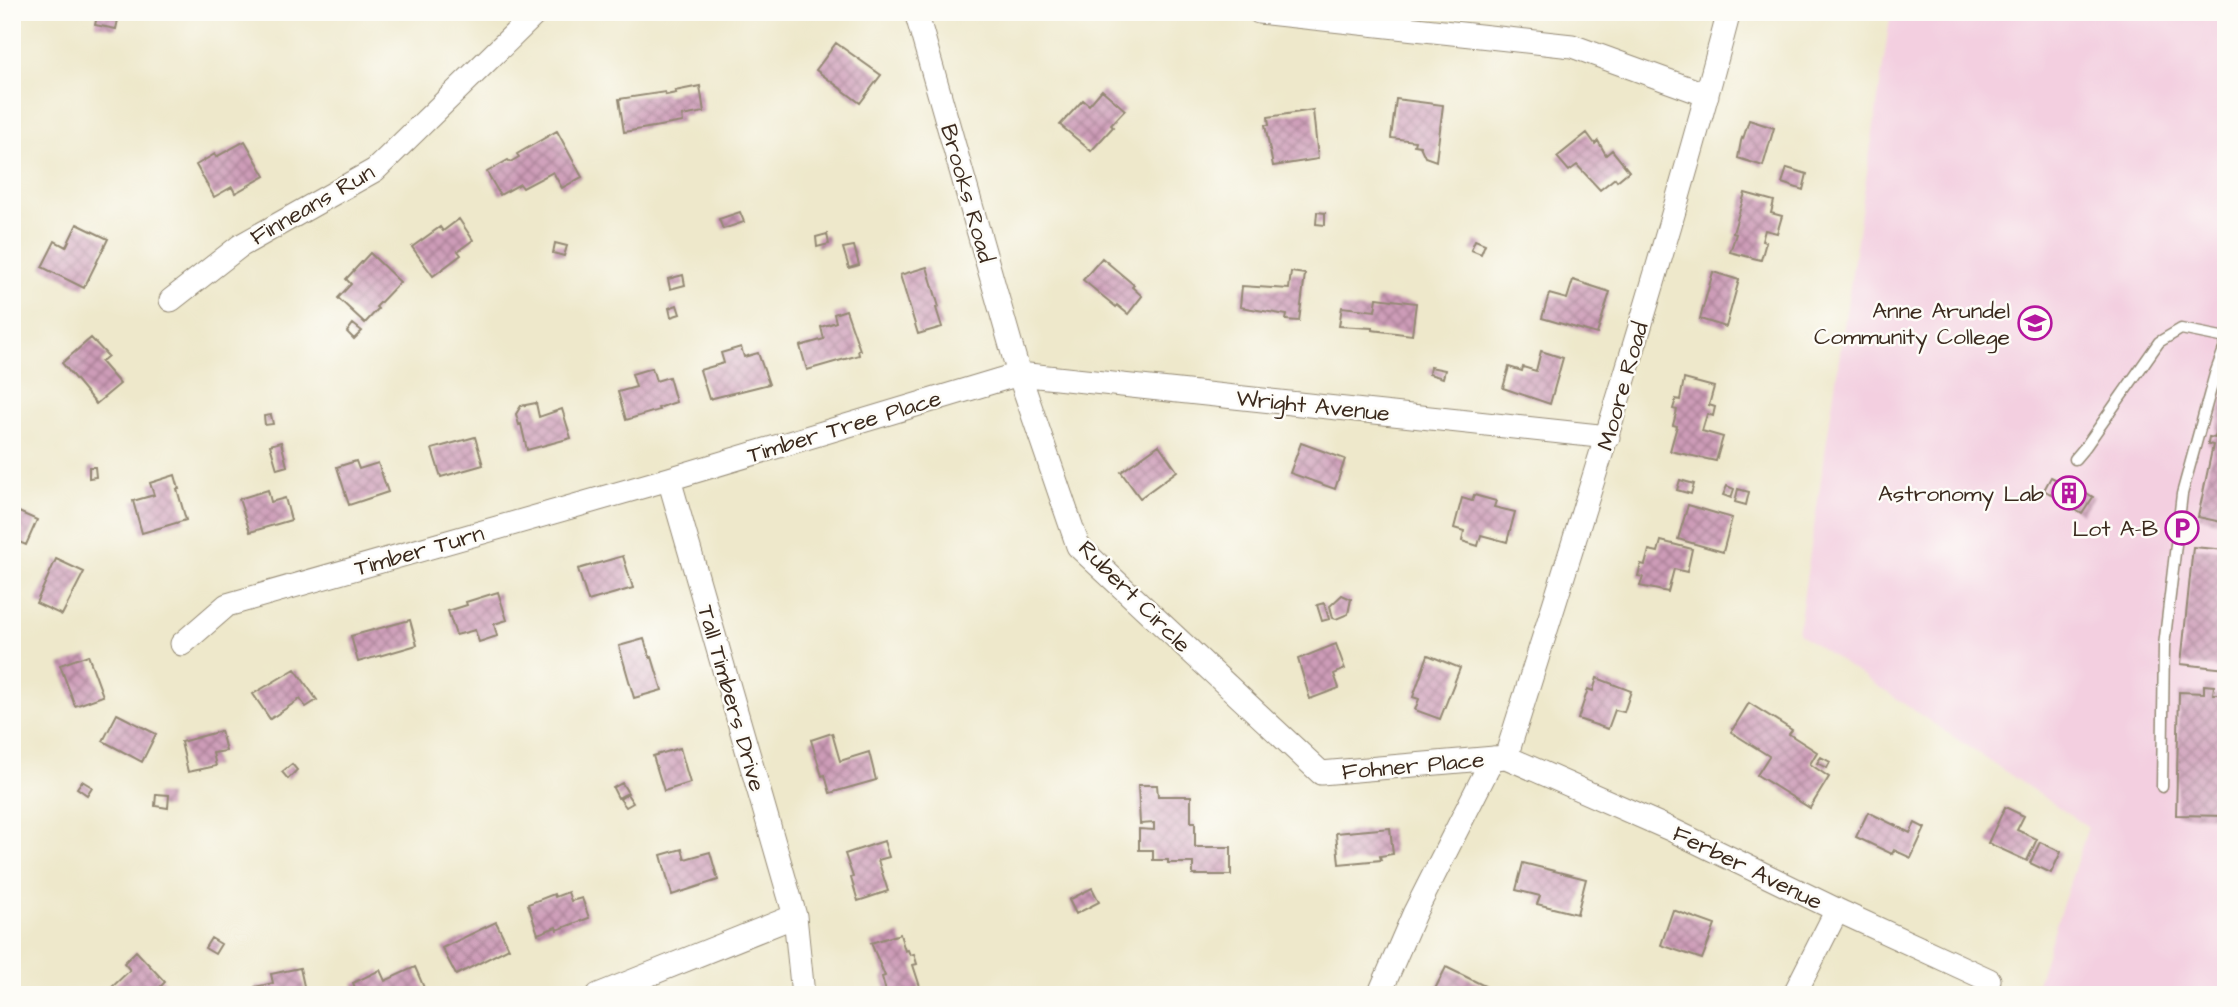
<svg xmlns="http://www.w3.org/2000/svg" width="2238" height="1007" viewBox="0 0 2238 1007" font-family="'Architects Daughter',sans-serif">
	<style>
		.built { fill: #f3cfe0 }
		.building { fill: url(#building-cross-hatch) }
		.lines { fill: none; stroke-linecap: round; stroke-linejoin: round }
		.service-casing { stroke: #948974; stroke-width: 13 }
		.minor-casing { stroke: #948974; stroke-width: 25 }
		.service { stroke: #fff; stroke-width: 10 }
		.minor { stroke: #fff; stroke-width: 23 }
		.labels { text-anchor: middle; stroke-width: 5; stroke-linejoin: round; paint-order: stroke }
		.street-label { font-size: 23px; fill: #3b2a1e; stroke: #fdfcf7 }
		.poi-label { font-size: 23px; fill: #3b2a1e; stroke: #fdfcf7; text-anchor: end }
	</style>
	<defs>
		<pattern id="building-cross-hatch" width="8" height="8" patternUnits="userSpaceOnUse" patternTransform="scale(1.75)"><rect width="8" height="8" fill="#cd9cb8"/><path d="M0 0l8 8M0 8l8-8" fill="none" stroke="#a87f95"/></pattern>
	</defs>
	<rect width="100%" height="100%" fill="#fdfcf7"/>
	<filter id="ink" filterUnits="userSpaceOnUse"><feTurbulence type="fractalNoise" baseFrequency=".0143" numOctaves="2"/><feDisplacementMap in="SourceGraphic" scale="14" xChannelSelector="R" yChannelSelector="G"/><feConvolveMatrix kernelMatrix="1 2 1 2 8 2 1 2 1" color-interpolation-filters="sRGB"/></filter>
	<filter id="wash" filterUnits="userSpaceOnUse"><feTurbulence type="fractalNoise" baseFrequency=".00686" numOctaves="4" result="noise"/><feDisplacementMap in="SourceGraphic" scale="28" xChannelSelector="R" yChannelSelector="G"/><feGaussianBlur stdDeviation="1.57" result="paint"/><feColorMatrix in="noise" values="0 0 0 0 0 0 0 0 0 0 0 0 0 0 0 0 0 1.4 0 .05"/><feComposite in="paint" operator="in"/></filter>
	<g filter="url(#wash)">
		<rect width="100%" height="100%" fill="#eee8cb"/>
		<path class="built" d="M1891,12h335v983h-193l55,-168 -290,-194z"/>
		<g id="blocks">
			<path class="building" d="M98,12h28l-1,5 -6,-2 -3,14 -21,-4z
				M1634,12h22l-2,7z
				M836,43l45,32 -21,28 -44,-33z
				M700,86l4,26 -22,4 1,6 -59,10 -5,-33 46,-7 1,3 10,-2 -1,-2z
				M1102,90l23,20 -14,15 2,2 -22,24 -31,-26 23,-25 6,5z
				M1396,99l47,6 -7,56 -11,-4 -5,-11 -6,-1 1,-4 -24,-3z
				M1313,110l5,49 -45,7 -8,-41h4l-1,-8z
				M1749,120l25,8 -11,38 -25,-8 3,-17 1,-3 1,1z
				M557,131l25,46 -20,11 -9,-16 -30,16 -3,-4 -20,11 -13,-23 21,-12 2,2 9,-5 -2,-3z
				M1587,133l8,11 3,-3 8,14 6,-5 17,21 -12,10 -2,-3 -15,12 -23,-25 -8,6 -12,-14z
				M245,141l20,35 -30,17 -3,-6 -18,10 -18,-32 19,-11 1,3z
				M1787,168l20,6 -4,16 -21,-7z
				M1745,193l29,8 -3,12 11,3 -5,17 -12,-3 -3,11 4,1 -5,18 -31,-8 6,-18 -3,-1z
				M740,212l4,10 -21,7 -4,-10z
				M1317,212l8,1v12l-9,-1z
				M459,219l14,21 -15,11 3,4 -28,21 -21,-29 28,-20 3,4z
				M77,224l31,15 -24,49 -42,-21 13,-26 11,6z
				M827,234l2,10 -12,3 -1,-10z
				M1475,240l10,4 -4,10 -10,-4z
				M555,243l12,3 -3,10 -11,-3z
				M854,246l5,19 -10,3 -6,-20z
				M370,253l30,29 -24,25 2,2 -13,14 -27,-25 13,-14 -5,-5z
				M1102,258l32,27 -2,2 10,9 -14,18 -11,-9 -1,2 -33,-27z
				M927,267l12,40 -3,1 6,19 -24,7 -18,-59z
				M1291,272l14,2 -6,47 -13,-1 1,-5 -47,-8 2,-21 47,3z
				M1713,272l26,8 -13,47 -26,-8z
				M683,275l2,10 -15,4 -2,-10z
				M1573,280l37,12 -13,42 -55,-16 7,-24 18,5z
				M1377,298l39,5 -4,32 -40,-5v-2l-33,-2 3,-19 33,4z
				M677,305l3,9 -9,3 -2,-9z
				M846,310l14,40h-2l1,5 -52,15 -7,-24 24,-7 -3,-12 15,-5 -2,-8z
				M353,324l9,7 -8,8 -7,-7z
				M91,338l17,18 -7,6 19,22 -24,20 -34,-41z
				M741,347l3,10 14,-4 11,31 -60,15 -9,-29 24,-7 -3,-10z
				M1541,351l22,7 -13,46 -47,-16 6,-21 13,4 1,-4 13,4z
				M1430,367l15,3 -2,8 -14,-4z
				M652,368l4,13 13,-4 7,25 -18,6 1,2 -33,10 -8,-28 18,-5 -4,-13z
				M1684,379l30,8 -5,18 6,2 -2,9 -6,-2 -5,17 21,6 -7,24 -46,-10 7,-25 -4,-1 4,-15 -4,-1 3,-10 4,1z
				M2223,397h3v126l-28,-6 15,-72 -5,-1v-2l1,-5 6,1z
				M536,403l3,14 23,-8 9,29 -44,12 -6,-26 -2,1 -3,-11 5,-8z
				M271,415l2,9 -8,1 -1,-9z
				M475,437l8,28 -42,12 -9,-28z
				M281,442l6,24 -10,3 -7,-24z
				M1301,443l44,16 -10,30 -45,-16z
				M1159,445l18,26 -37,27 -19,-26z
				M356,461l3,8 19,-6 10,29 -39,13 -12,-38z
				M89,467h6l1,10 -7,1z
				M175,475l4,14h-2l9,31 -44,13 -9,-32 21,-6 -4,-12z
				M2051,477l19,10 2,-3 21,13 -11,17 -38,-24z
				M1680,480l14,4 -3,10 -14,-4z
				M1727,486l7,3 -3,9 -8,-3z
				M1738,489l11,3 -3,13 -11,-3z
				M268,490l3,12 14,-4 6,22 -41,12 -11,-33z
				M1474,495l22,6 -2,6 21,5 -8,30 -26,-7 -3,11 -16,-5 2,-10 -10,-3 8,-30 10,3z
				M1688,505l44,13 -9,34 -45,-13z
				M12,509l25,11 -11,25 -14,-6z
				M1661,541l31,8 -5,23 -13,-3 -6,23 -28,-6 3,-9 -5,-1 3,-12 4,1 4,-15 9,2z
				M2193,547l33,3v119l-45,-5z
				M623,556l10,32 -45,13 -10,-32z
				M56,559l28,13 -22,43 -26,-12z
				M498,592l9,28 -13,4 3,12 -18,6 -4,-12 -19,5 -8,-24 19,-6 -1,-3z
				M1342,595l9,4 -3,15 -12,5 -3,-1 -3,-12z
				M1324,603l5,16 -7,2 -5,-16z
				M410,620l7,25 -59,17 -7,-26z
				M644,639l6,19 2,-1 10,33 -28,8 -15,-52z
				M1336,644l9,25 -11,5 5,14 -29,11 -12,-40z
				M88,655l15,41 -28,10 -15,-41z
				M1428,655l32,13 -20,51 -25,-9 4,-11 -6,-2z
				M295,669l22,31 -11,7 -6,-8 -30,20 -17,-25z
				M1597,678l34,13 -7,21 -9,-2 -7,19 -30,-10 10,-30 5,2z
				M2204,685l10,1 -1,8h13v122l-50,-1 3,-123 25,1z
				M1749,703l43,27 -3,4 28,18 -7,12 19,13 -19,31 -53,-33 12,-19 -38,-24z
				M117,714l39,20 -14,28 -39,-21z
				M221,731l5,20 -13,2 3,13 -28,6 -7,-30z
				M832,733l8,28 29,-9 7,28 -46,13 -5,-18 -3,1 -11,-36z
				M680,748l10,35 -26,8 -11,-35z
				M1821,757l9,5 -3,6 -10,-5z
				M292,764l5,6 -9,9 -6,-7z
				M82,781l10,6 -5,8 -10,-7z
				M622,783l6,10 -10,5 -5,-10z
				M1138,785h19l1,11h33v26h4v25h36v28h-38v-12h-25v-3h-15v-10h-14v-21l15,1v-7l-14,1z
				M156,794l13,1 -1,13 -13,-2z
				M627,794l6,9 -7,4 -6,-8z
				M2005,807l19,9 -7,14 20,9 -10,22 -39,-18z
				M1868,812l42,21 5,-10 10,5 -14,30 -17,-8 -2,4 -36,-17z
				M1390,828l3,26 -13,2 1,4 -42,4 -3,-31z
				M884,841l5,16 -11,3 10,31 -30,10 -7,-23 2,-1 -8,-23z
				M2040,842l21,10 -10,21 -21,-10z
				M682,849l3,10 25,-7 8,28 -46,15 -11,-40z
				M1523,863l63,16 -9,35 -40,-10 3,-8 -24,-6z
				M1092,888l7,14 -23,12 -7,-14z
				M568,892l3,9 11,-3 7,20 -32,12 -1,-3 -18,7 -10,-30 26,-10 1,3z
				M1673,910l42,15 -13,34 -41,-14z
				M496,922l13,26 -53,27 -14,-27z
				M900,934l5,17 3,-1 2,5 4,-1 3,10 -4,1 9,28 -5,2h-30l-5,-18 3,-1 -14,-33z
				M211,938l10,6 -6,10 -10,-6z
				M136,951l29,31 -12,12 -2,-2 -3,3h-31l-6,-7 19,-18 -6,-7z
				M415,967l10,23 -11,5h-56l-5,-12 27,-13 5,11z
				M1446,967l57,28h-71z
				M300,968l6,27h-50l-1,-8 18,-4 -2,-9z"/>
		</g>
	</g>
	<g filter="url(#ink)">
		<use href="#blocks" fill-opacity="0" stroke="#948974" stroke-width="2"/>
		<g class="lines">
			<defs>
				<path id="service" d="M2075,459l11,-13 73,-104 22,-13 45,9
					M2162,787l2,-141 18,-152 33,-120 11,-30"/>
				<path id="minor" d="M916,12l103,362 59,172 243,227 185,-16 164,72 167,81 152,70
					M1259,12l313,34 135,49
					M171,300l69,-54 135,-76 162,-158
					M669,479l126,437 8,79
					M182,644l45,-39 442,-126 350,-105 589,63
					M1506,757c78,-247 157,-494 223,-745
					M598,995l197,-79
					M1379,995l35,-81 79,-156
					M1794,995l43,-85"/>
			</defs>
			<use href="#service" class="service-casing"/>
			<use href="#minor" class="minor-casing"/>
			<use href="#service" class="service"/>
			<use href="#minor" class="minor"/>
		</g>
	</g>
	<defs>
		<symbol id="university-ring" viewBox="-11 -11 22 22"><circle r="9.5" fill="#fdfcf7" stroke="#b5179e" stroke-width="1.5"/><path d="M0-5L7-2L0 1L-7-2ZM-4 1L0 2.5L4 1V4Q0 6-4 4Z" fill="#b5179e"/></symbol>
		<symbol id="building-ring" viewBox="-11 -11 22 22"><circle r="9.5" fill="#fdfcf7" stroke="#b5179e" stroke-width="1.5"/><path d="M-4-6H4V6H1V3H-1V6H-4ZM-2.5-4.3h1.7v1.8h-1.7ZM.8-4.3h1.7v1.8H.8ZM-2.5-1h1.7V.8h-1.7ZM.8-1h1.7V.8H.8Z" fill="#b5179e"/></symbol>
		<symbol id="parking-ring" viewBox="-11 -11 22 22"><circle r="9.5" fill="#fdfcf7" stroke="#b5179e" stroke-width="1.5"/><path d="M-3.5-5.5H1a3.5 3.5 0 0 1 0 7H-1V5.5H-3.5ZM-1-3.4V-.6H.8a1.4 1.4 0 0 0 0-2.8Z" fill="#b5179e"/></symbol>
	</defs>
	<g fill-rule="evenodd">
		<use href="#university-ring" x="2016" y="304" width="38" height="38"/>
		<use href="#building-ring" x="2050" y="474" width="38" height="38"/>
		<use href="#parking-ring" x="2163" y="509" width="38" height="38"/>
	</g>
	<g class="labels">
		<g class="street-label">
			<text transform="translate(968 193) rotate(74)" y="8">Brooks Road</text>
			<text transform="translate(312 204) rotate(-30)" y="8">Finneans Run</text>
			<text transform="translate(1622 386) rotate(-74)" y="8">Moore Road</text>
			<text transform="translate(1313 405) rotate(6)" y="8">Wright Avenue</text>
			<text transform="translate(844 426) rotate(-17)" y="8">Timber Tree Place</text>
			<text transform="translate(419 550) rotate(-16)" y="8">Timber Turn</text>
			<text transform="translate(1135 596) rotate(45)" y="8">Rubert Circle</text>
			<text transform="translate(732 698) rotate(74)" y="8">Tall Timbers Drive</text>
			<text transform="translate(1413 765) rotate(-5)" y="8">Fohner Place</text>
			<text transform="translate(1748 867) rotate(26)" y="8">Ferber Avenue</text>
		</g>
		<g class="poi-label">
			<text x="2010" y="318">Anne Arundel<tspan x="2010" dy="26">Community College</tspan></text>
			<text x="2044" y="501">Astronomy Lab</text>
			<text x="2158" y="536">Lot A-B</text>
		</g>
	</g>
	<rect width="2238" height="1007" fill="none" stroke="#fdfcf7" stroke-width="42"/>
</svg>
